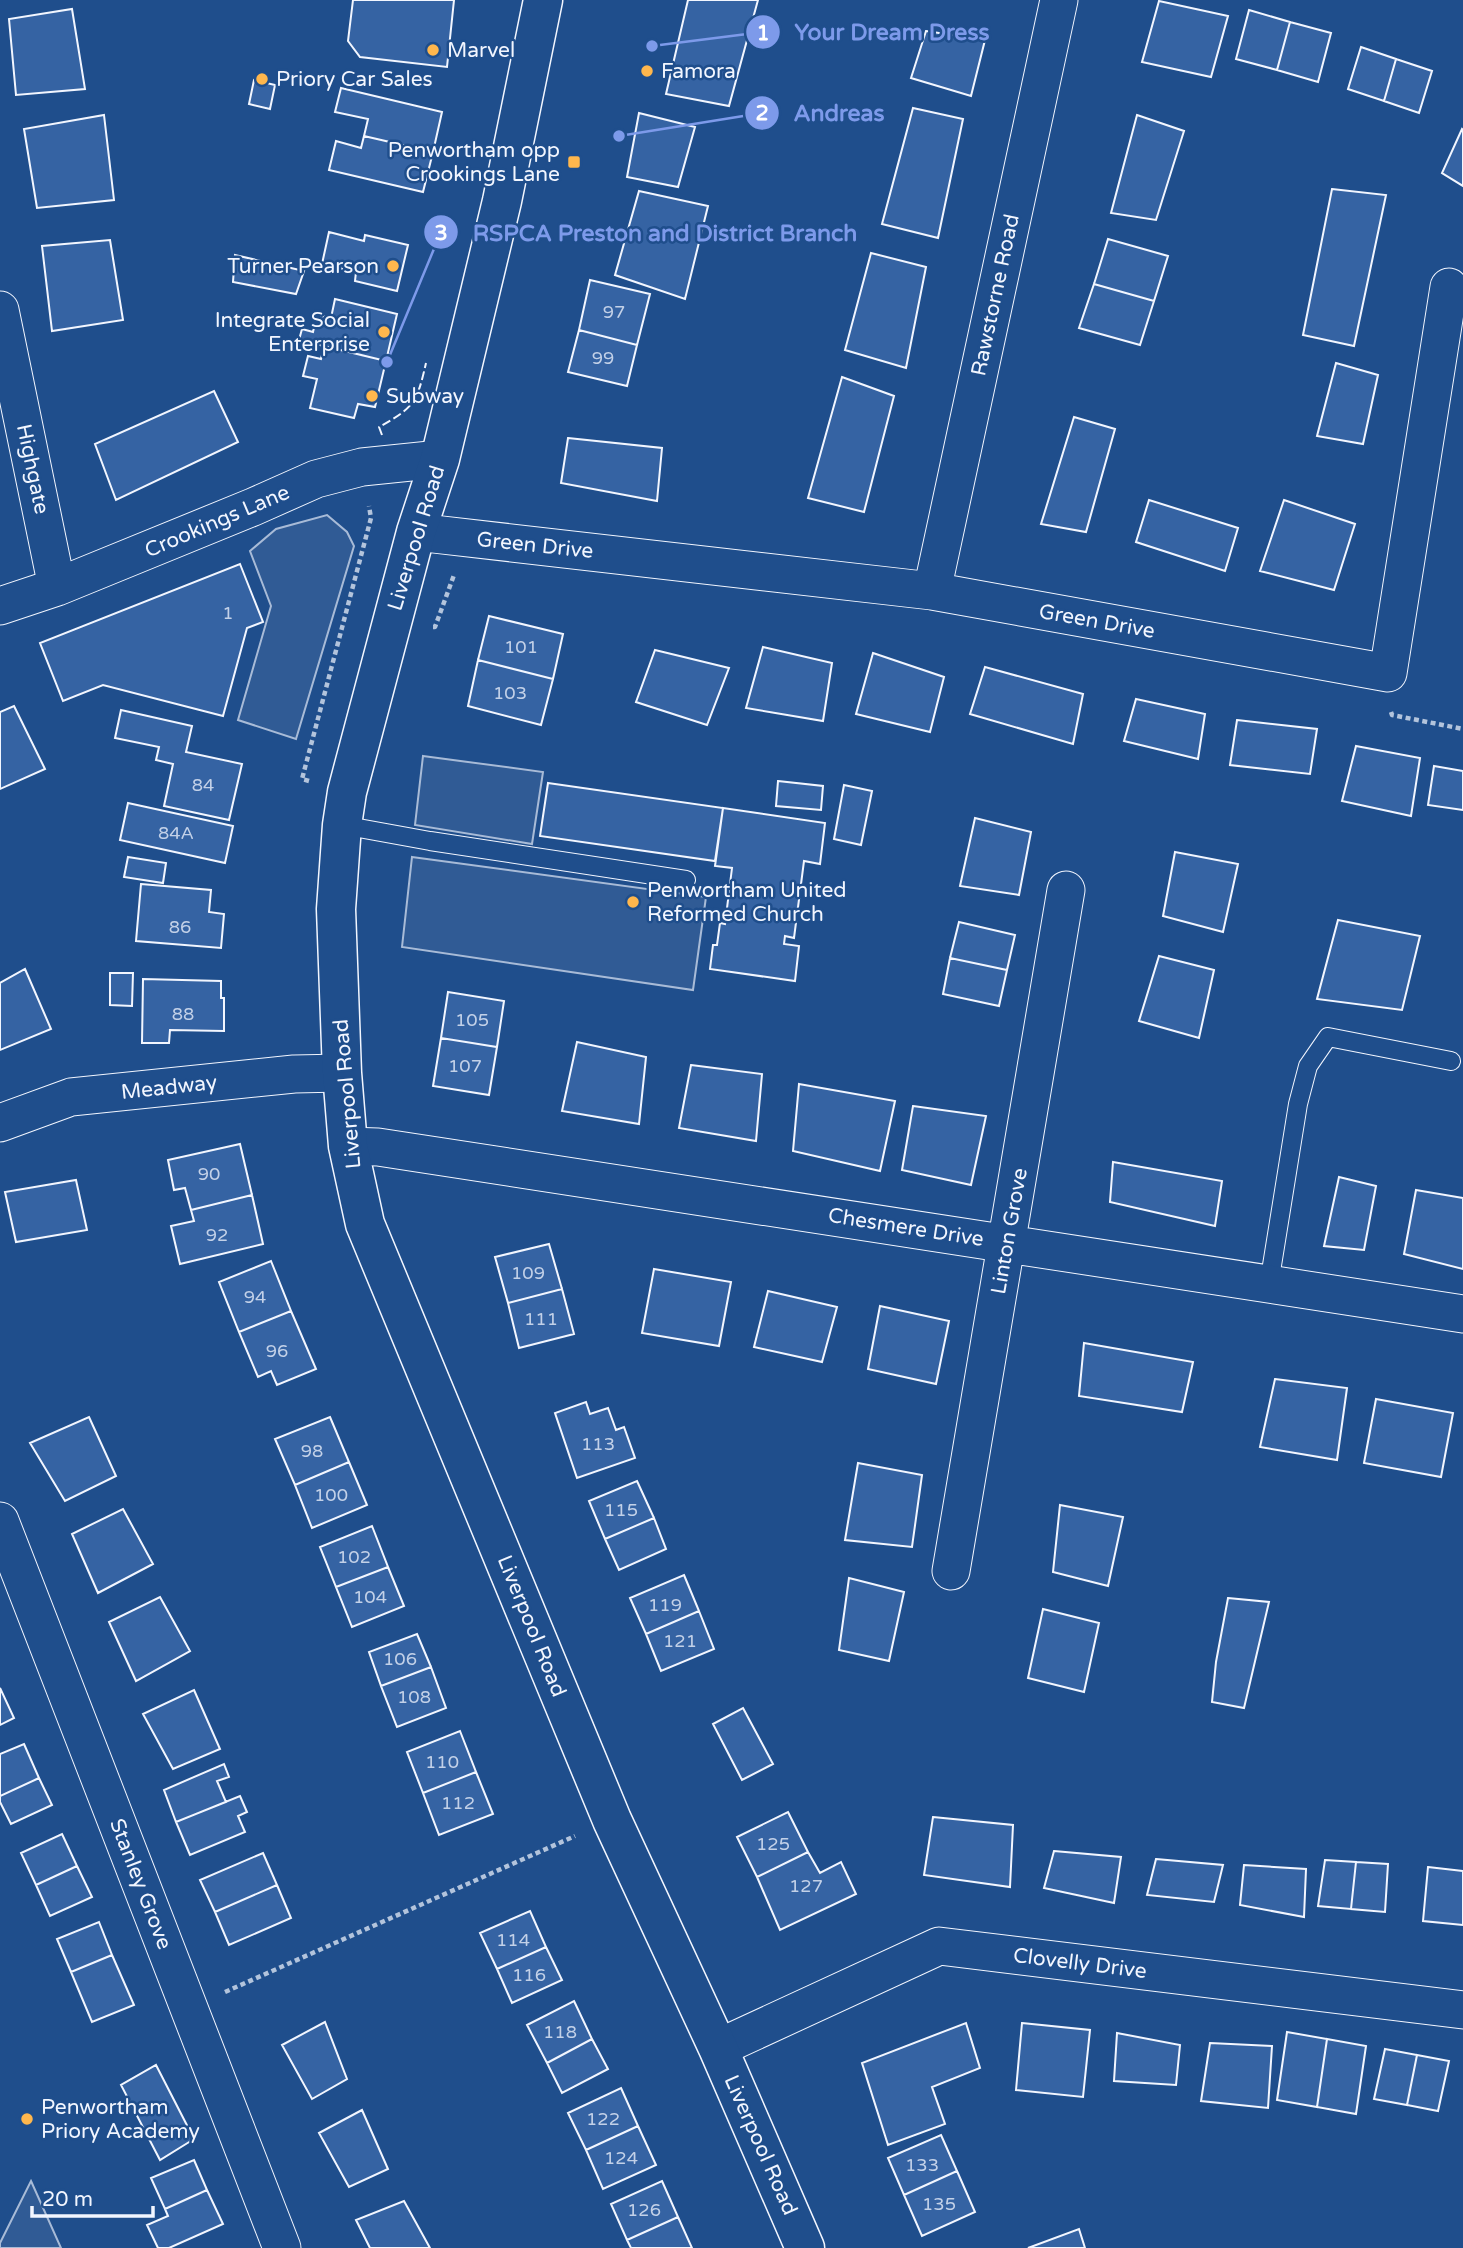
<svg xmlns="http://www.w3.org/2000/svg" width="1463" height="2248" viewBox="0 0 1463 2248" font-family="'Varela Round',sans-serif">
	<style>
		.built { fill: #305b95; stroke: #a8bbd7; stroke-width: 2 }
		.building { fill: #3563a3; stroke: #f2f6ff; stroke-width: 2 }
		.lines { fill: none; stroke-linecap: round; stroke-linejoin: round }
		.lane-casing { stroke: #f2f6ff; stroke-width: 20 }
		.street-casing { stroke: #f2f6ff; stroke-width: 39 }
		.secondary-casing { stroke: #f2f6ff; stroke-width: 41 }
		.path { stroke: #b3c4dc; stroke-width: 4.5; stroke-dasharray: 5 3.5; stroke-linecap: butt }
		.lane { stroke: #1f4e8c; stroke-width: 18 }
		.street { stroke: #1f4e8c; stroke-width: 37 }
		.secondary { stroke: #1f4e8c; stroke-width: 38 }
		.fence { stroke: #f2f6ff; stroke-width: 2; stroke-dasharray: 9 3.5; stroke-linecap: butt }
		.poi-dot { fill: #ffb74d; stroke: #1f4e8c; stroke-width: 2.5 }
		.labels { text-anchor: middle; stroke-width: 5; stroke-linejoin: round; paint-order: stroke }
		.number-label { font-size: 18px; fill: #c3d1e8 }
		.poi-label { font-size: 21px; fill: #f2f6ff; stroke: #1f4e8c; text-anchor: start }
		.street-label { font-size: 21px; fill: #f2f6ff; stroke: #1f4e8c }
		.leader { fill: none; stroke: #7d9aea; stroke-width: 2.5 }
		.callout-dot { fill: #7d9aea; stroke: #1f4e8c; stroke-width: 2.5 }
		.mark-label { font-size: 21px; text-anchor: middle; font-weight: bold; fill: #fff }
		.callout-label { font-size: 23px; text-anchor: middle; font-weight: bold; fill: #7d9aea; stroke: #1f4e8c; stroke-width: 5; stroke-linejoin: round; paint-order: stroke }
	</style>
	<rect width="100%" height="100%" fill="#1f4e8c"/>
	<path class="built" d="M327,515l20,17 7,14 -58,193 -58,-19 33,-114 -21,-55 26,-22z
		M423,756l120,16 -11,72 -117,-19z
		M412,857l294,40 -13,93 -291,-43z
		M31,2181l30,67h-61v-5z"/>
	<path class="building" d="M353,0h101l-7,67 -87,-10 -12,-16z
		M688,0h70l-29,106 -63,-12z
		M1159,1l69,15 -17,61 -69,-15z
		M72,9l13,80 -69,6 -7,-76z
		M1249,10l41,12 -13,48 -41,-11z
		M1290,22l41,11 -13,49 -41,-12z
		M926,31l59,9 -14,56 -60,-18z
		M1361,47l35,12 -12,42 -36,-12z
		M1396,59l36,12 -13,42 -35,-12z
		M254,80l21,5 -5,24 -21,-5z
		M341,88l101,24 -9,40 -69,-16 4,-17 -33,-7z
		M913,108l50,11 -25,119 -56,-14z
		M639,113l56,14 -17,60 -51,-10z
		M104,115l10,85 -77,8 -13,-79z
		M1137,115l47,16 -28,89 -45,-7z
		M1462,129l1,1v56l-21,-13z
		M364,136l69,16 -10,40 -94,-22 7,-29 25,7z
		M1332,189l54,6 -32,151 -51,-11z
		M639,191l69,15 -23,93 -70,-24z
		M329,232l35,9 1,-6 43,10 -11,46 -42,-10 1,-9 -34,-8z
		M1108,239l60,17 -14,45 -60,-17z
		M110,240l13,80 -71,11 -10,-85z
		M871,253l55,14 -20,101 -61,-18z
		M235,255l69,16 -8,23 -63,-12z
		M590,280l60,14 -13,51 -58,-15z
		M1094,284l60,17 -14,44 -61,-17z
		M335,299l62,15 -11,47 -87,-21 3,-11 11,3 4,-17 14,3z
		M579,330l58,15 -10,41 -59,-14z
		M324,346l62,15 -11,46 -17,-3 -4,14 -44,-10 7,-29 -14,-3 5,-20 13,3z
		M1336,363l42,12 -15,69 -46,-8z
		M842,377l52,19 -30,116 -56,-14z
		M214,391l24,51 -122,58 -21,-56z
		M1074,417l41,12 -29,103 -45,-8z
		M568,438l94,10 -5,53 -96,-18z
		M1149,500l89,28 -13,43 -89,-29z
		M1284,500l71,24 -21,66 -74,-19z
		M240,564l23,58 -16,6 -24,88 -120,-31 -40,16 -23,-58z
		M489,616l74,18 -10,45 -75,-19z
		M763,647l69,16 -9,58 -77,-13z
		M655,650l74,18 -22,57 -71,-23z
		M873,653l71,24 -14,55 -74,-18z
		M478,660l75,19 -12,46 -73,-19z
		M985,667l98,27 -10,50 -103,-30z
		M1136,699l69,15 -7,45 -74,-18z
		M14,706l31,63 -45,20v-77z
		M121,710l71,16 -6,26 56,12 -13,56 -65,-14 9,-42 -17,-4 3,-13 -44,-9z
		M1237,720l80,9 -7,45 -80,-9z
		M1356,746l64,12 -9,58 -69,-15z
		M1434,766l29,5v39l-35,-5z
		M778,781l45,5 -2,24 -45,-4z
		M548,783l175,25 -8,53 -175,-25z
		M844,785l28,6 -11,54 -27,-6z
		M128,803l105,23 -8,37 -105,-23z
		M723,808l102,15 -5,41 -16,-3 -10,77 -9,-2 -1,8 15,2 -4,35 -85,-12 3,-24h4l3,-22 5,1 7,-56 -17,-2z
		M975,818l56,14 -12,63 -59,-9z
		M1175,852l63,12 -15,68 -60,-16z
		M128,857l38,6 -3,20 -39,-6z
		M141,884l70,6 -2,22 15,2 -3,34 -85,-7z
		M1338,920l82,16 -18,74 -85,-11z
		M959,922l56,13 -8,35 -57,-12z
		M1159,956l55,14 -15,68 -60,-17z
		M950,958l57,12 -8,36 -56,-12z
		M25,969l26,60 -51,21v-67z
		M110,973h23l-1,33 -22,-1z
		M143,979l78,2v17h3v33l-54,-1 -1,13h-27z
		M448,992l56,9 -7,46 -56,-9z
		M441,1038l56,9 -8,48 -56,-9z
		M577,1042l69,15 -7,67 -77,-13z
		M691,1065l71,9 -6,67 -77,-13z
		M799,1084l96,17 -15,70 -87,-20z
		M913,1106l73,10 -15,69 -69,-15z
		M240,1144l12,51 -61,15 -6,-22 -11,2 -6,-30z
		M1113,1162l109,19 -7,45 -105,-24z
		M1339,1177l37,9 -12,64 -40,-4z
		M76,1180l11,50 -71,12 -11,-50z
		M1416,1190l47,8v71l-59,-15z
		M252,1195l11,49 -83,20 -9,-38 23,-5 -3,-11z
		M549,1244l13,45 -54,14 -13,-46z
		M271,1261l20,50 -52,21 -20,-50z
		M654,1269l77,13 -12,64 -77,-13z
		M562,1289l12,45 -55,14 -11,-45z
		M768,1291l69,16 -15,55 -68,-15z
		M880,1306l69,15 -13,63 -68,-15z
		M291,1311l25,58 -39,16 -6,-14 -13,6 -19,-45z
		M1084,1343l109,19 -11,50 -103,-16z
		M1275,1379l72,9 -10,72 -77,-13z
		M1376,1399l77,14 -12,64 -77,-14z
		M586,1402l4,12 18,-6 8,22 8,-3 11,31 -58,20 -22,-65z
		M89,1417l27,59 -51,25 -35,-58z
		M330,1417l19,45 -54,23 -20,-46z
		M349,1462l18,43 -55,23 -17,-43z
		M858,1463l64,12 -10,72 -67,-7z
		M637,1481l17,37 -49,21 -16,-38z
		M1060,1505l63,12 -15,69 -55,-14z
		M123,1509l30,55 -55,29 -26,-59z
		M654,1518l12,31 -47,21 -14,-31z
		M372,1526l16,41 -52,20 -16,-40z
		M388,1567l16,39 -52,21 -16,-40z
		M684,1575l15,36 -53,23 -16,-36z
		M849,1578l55,14 -15,69 -50,-11z
		M160,1597l30,54 -54,30 -27,-59z
		M1228,1598l41,4 -25,106 -32,-6 4,-40z
		M1043,1609l56,14 -15,69 -56,-14z
		M699,1611l15,38 -53,22 -15,-37z
		M417,1634l14,33 -50,19 -12,-34z
		M431,1667l15,41 -49,19 -16,-41z
		M0,1688l14,30 -14,7z
		M194,1690l26,59 -47,20 -30,-55z
		M743,1708l30,56 -31,16 -29,-56z
		M460,1731l16,41 -53,21 -16,-41z
		M24,1744l15,34 -39,18v-42z
		M224,1764l5,13 -12,4 9,21 -50,20 -12,-32z
		M476,1772l17,42 -54,21 -16,-42z
		M39,1778l13,27 -41,19 -11,-22v-6z
		M240,1796l7,16 -9,4 7,16 -55,23 -14,-33z
		M788,1812l20,40 -51,25 -20,-40z
		M933,1817l80,8 -3,62 -86,-12z
		M62,1834l15,32 -41,19 -15,-32z
		M1054,1851l67,6 -7,46 -70,-15z
		M808,1852l12,21 21,-11 15,32 -76,36 -23,-53z
		M263,1853l14,32 -62,27 -15,-32z
		M1156,1859l67,6 -9,37 -67,-7z
		M1325,1860l31,2 -5,47 -33,-3z
		M1356,1862l32,2 -3,48 -34,-3z
		M1244,1865l62,4 -2,48 -64,-12z
		M77,1866l15,31 -42,19 -14,-31z
		M1428,1867l35,4v54l-40,-4z
		M277,1885l14,33 -62,27 -14,-33z
		M530,1911l16,36 -49,22 -17,-36z
		M99,1922l13,33 -41,17 -14,-33z
		M546,1947l16,33 -50,23 -15,-34z
		M112,1955l22,50 -42,17 -21,-50z
		M574,2001l18,38 -45,24 -20,-38z
		M325,2022l22,57 -35,20 -30,-54z
		M966,2023l14,45 -48,19 13,37 -57,21 -26,-82z
		M1022,2023l68,7 -7,67 -67,-7z
		M1287,2032l40,7 -10,68 -40,-7z
		M1117,2033l63,12 -4,40 -62,-4z
		M592,2039l16,30 -46,24 -15,-30z
		M1327,2039l39,7 -10,68 -39,-7z
		M1210,2043l62,3 -4,62 -67,-7z
		M1385,2049l32,6 -10,50 -33,-6z
		M1417,2055l32,6 -11,50 -31,-6z
		M156,2065l38,74 -34,21 -39,-75z
		M621,2088l17,38 -52,24 -18,-37z
		M362,2110l26,59 -39,18 -30,-54z
		M638,2126l18,39 -53,24 -17,-39z
		M941,2135l16,36 -53,24 -16,-37z
		M194,2160l13,30 -42,19 -14,-31z
		M957,2171l18,41 -53,24 -18,-41z
		M662,2181l16,36 -51,23 -16,-36z
		M207,2190l16,34 -54,24h-11l-11,-23 21,-9 -3,-7z
		M404,2201l26,47h-60l-14,-28z
		M678,2217l14,31h-61l-4,-8z
		M1079,2229l6,19h-57z"/>
	<g class="lines">
		<defs>
			<path id="lane" d="M342,825l88,16 256,39
				M1269,1284l29,-180 10,-38 20,-29 123,24"/>
			<path id="street" d="M0,310l57,277
				M416,532l516,59 456,82 61,-386
				M932,591l127,-591
				M0,606l57,-19 196,-80 63,-28 46,-12 78,-8
				M0,1123l71,-26 223,-23 48,-1
				M348,1146l30,1 1085,167
				M0,1521l282,727
				M951,1571l115,-681
				M718,2048l221,-102 524,64"/>
			<path id="secondary" d="M543,0l-41,201 -62,258 -24,73 -69,260 -5,33 -6,84 6,164 6,73 17,78 247,596 106,228 87,200"/>
		</defs>
		<use href="#lane" class="lane-casing"/>
		<use href="#street" class="street-casing"/>
		<use href="#secondary" class="secondary-casing"/>
		<path class="path" d="M433,627h2l19,-52
			M1391,712l1,3 71,14
			M309,781l-7,-2 69,-261 -2,-12
			M225,1992l350,-156"/>
		<use href="#lane" class="lane"/>
		<use href="#street" class="street"/>
		<use href="#secondary" class="secondary"/>
		<path class="fence" d="M382,435l-3,-8c36,-20 38,-25 47,-64"/>
	</g>
	<g class="poi-dot">
		<circle cx="433" cy="50" r="7"/>
		<circle cx="647" cy="71" r="7"/>
		<circle cx="262" cy="79" r="7"/>
		<rect x="567" y="155" width="14" height="14" rx="3.5"/>
		<circle cx="393" cy="266" r="7"/>
		<circle cx="384" cy="332" r="7"/>
		<circle cx="372" cy="396" r="7"/>
		<circle cx="633" cy="902" r="7"/>
		<circle cx="27" cy="2119" r="7"/>
	</g>
	<g class="labels">
		<g class="number-label">
			<text x="614" y="318">97</text>
			<text x="603" y="364">99</text>
			<text x="228" y="619">1</text>
			<text x="521" y="653">101</text>
			<text x="510" y="699">103</text>
			<text x="203" y="791">84</text>
			<text x="176" y="839">84A</text>
			<text x="180" y="933">86</text>
			<text x="183" y="1020">88</text>
			<text x="472" y="1026">105</text>
			<text x="465" y="1072">107</text>
			<text x="209" y="1180">90</text>
			<text x="217" y="1241">92</text>
			<text x="528" y="1279">109</text>
			<text x="255" y="1303">94</text>
			<text x="541" y="1325">111</text>
			<text x="277" y="1357">96</text>
			<text x="598" y="1450">113</text>
			<text x="312" y="1457">98</text>
			<text x="331" y="1501">100</text>
			<text x="621" y="1516">115</text>
			<text x="354" y="1563">102</text>
			<text x="370" y="1603">104</text>
			<text x="665" y="1611">119</text>
			<text x="680" y="1647">121</text>
			<text x="400" y="1665">106</text>
			<text x="414" y="1703">108</text>
			<text x="442" y="1768">110</text>
			<text x="458" y="1809">112</text>
			<text x="773" y="1850">125</text>
			<text x="806" y="1892">127</text>
			<text x="513" y="1946">114</text>
			<text x="529" y="1981">116</text>
			<text x="560" y="2038">118</text>
			<text x="603" y="2125">122</text>
			<text x="621" y="2164">124</text>
			<text x="922" y="2171">133</text>
			<text x="939" y="2210">135</text>
			<text x="644" y="2216">126</text>
		</g>
		<g class="poi-label">
			<text x="447" y="57">Marvel</text>
			<text x="661" y="78">Famora</text>
			<text x="276" y="86">Priory Car Sales</text>
			<text x="560" y="157" text-anchor="end">Penwortham opp<tspan x="560" dy="24">Crookings Lane</tspan></text>
			<text x="379" y="273" text-anchor="end">Turner Pearson</text>
			<text x="370" y="327" text-anchor="end">Integrate Social<tspan x="370" dy="24">Enterprise</tspan></text>
			<text x="386" y="403">Subway</text>
			<text x="647" y="897">Penwortham United<tspan x="647" dy="24">Reformed Church</tspan></text>
			<text x="41" y="2114">Penwortham<tspan x="41" dy="24">Priory Academy</tspan></text>
		</g>
		<g class="street-label">
			<text transform="translate(995 295) rotate(-78)" y="7">Rawstorne Road</text>
			<text transform="translate(33 469) rotate(78)" y="7">Highgate</text>
			<text transform="translate(217 521) rotate(-23)" y="7">Crookings Lane</text>
			<text transform="translate(416 538) rotate(-73)" y="7">Liverpool Road</text>
			<text transform="translate(535 545) rotate(6)" y="7">Green Drive</text>
			<text transform="translate(1097 621) rotate(10)" y="7">Green Drive</text>
			<text transform="translate(169 1087) rotate(-6)" y="7">Meadway</text>
			<text transform="translate(347 1094) rotate(-95)" y="7">Liverpool Road</text>
			<text transform="translate(906 1227) rotate(9)" y="7">Chesmere Drive</text>
			<text transform="translate(1009 1231) rotate(-80)" y="7">Linton Grove</text>
			<text transform="translate(532 1626) rotate(68)" y="7">Liverpool Road</text>
			<text transform="translate(141 1884) rotate(69)" y="7">Stanley Grove</text>
			<text transform="translate(1080 1963) rotate(7)" y="7">Clovelly Drive</text>
			<text transform="translate(761 2145) rotate(66)" y="7">Liverpool Road</text>
		</g>
	</g>
	<path class="leader" d="M652 46L763 32M619 136L762 113M387 362L441 232"/>
	<g class="callout-dot">
		<circle cx="652" cy="46" r="7"/>
		<circle cx="619" cy="136" r="7"/>
		<circle cx="387" cy="362" r="7"/>
		<circle cx="763" cy="32" r="18"/>
		<circle cx="762" cy="113" r="18"/>
		<circle cx="441" cy="232" r="18"/>
	</g>
	<g class="mark-label">
		<text x="763" y="40">1</text>
		<text x="762" y="120">2</text>
		<text x="441" y="240">3</text>
	</g>
	<g class="callout-label">
		<text x="892" y="40">Your Dream Dress</text>
		<text x="839" y="121">Andreas</text>
		<text x="665" y="241">RSPCA Preston and District Branch</text>
	</g>
	<path d="M32 2206v10h121v-10" fill="none" stroke="#f2f6ff" stroke-width="3.5"/>
	<text x="42" y="2206" font-size="21" fill="#f2f6ff" stroke="#1f4e8c" stroke-width="5" paint-order="stroke">20 m</text>
</svg>
